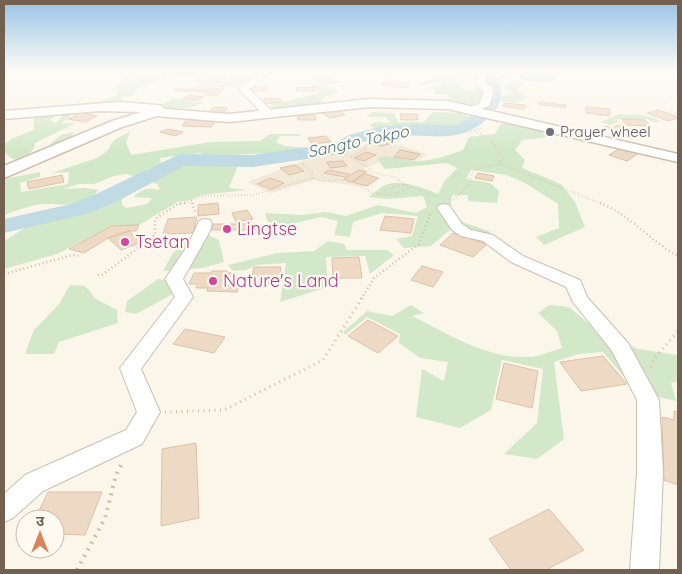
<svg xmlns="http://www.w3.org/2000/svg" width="682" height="574" viewBox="0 0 682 574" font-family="Quicksand,'Noto Sans Devanagari',sans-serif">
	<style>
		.residential { fill: #f2e9d9 }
		.green { fill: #d3e8c9 }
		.water { fill: #c0dbe3; stroke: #a7c9d4 }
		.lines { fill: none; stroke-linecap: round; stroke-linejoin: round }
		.river { fill: #c0dbe3; fill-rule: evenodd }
		.building { fill: #eed9c4; stroke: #dfc1a6 }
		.minor-casing { stroke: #ccbfb1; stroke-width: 2 }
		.tertiary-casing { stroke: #ccbfb1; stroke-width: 3 }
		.secondary-casing { stroke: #cfc0af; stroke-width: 3 }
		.path-far4 { stroke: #d3bca7; stroke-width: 1; stroke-dasharray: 0.5 2; stroke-linecap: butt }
		.path-far3 { stroke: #d3bca7; stroke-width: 2; stroke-dasharray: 0.5 2.5; stroke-linecap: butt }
		.path-far2 { stroke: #d3bca7; stroke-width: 2.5; stroke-dasharray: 1 3; stroke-linecap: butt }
		.path-far1 { stroke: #d3bca7; stroke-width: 3; stroke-dasharray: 1 4.5; stroke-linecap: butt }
		.path { stroke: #d3bca7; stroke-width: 4; stroke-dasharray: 2 5.5; stroke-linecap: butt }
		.minor { fill: #fff; fill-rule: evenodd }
		.tertiary { fill: #fff; fill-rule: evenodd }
		.secondary { fill: #fff; fill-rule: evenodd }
		.worship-dot { fill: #6b7280; stroke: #fefaf1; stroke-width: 2 }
		.hotel-dot { fill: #d1479c; stroke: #fefaf1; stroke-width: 2 }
		.labels { text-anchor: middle; stroke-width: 4.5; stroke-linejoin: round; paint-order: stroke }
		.far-worship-label { font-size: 15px; fill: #5b616d; stroke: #fefaf1; text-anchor: start }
		.far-water-label { font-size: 16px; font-style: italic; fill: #4b7685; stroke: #fefaf1 }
		.hotel-label { font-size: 18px; fill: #b23c85; stroke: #fefaf1; text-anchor: start }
	</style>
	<rect width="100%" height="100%" fill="#fbf6ea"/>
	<path class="residential" d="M381,139l46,15 -8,6 -29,-1 -27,9 18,11 -14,8 -54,-7 -42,13 -24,-11 56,-21 43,-9z"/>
	<path class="green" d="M486,71h10l-11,8 -34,-1 8,4 -3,2c3,2 12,6 16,6 5,0 6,-3 12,-1l3,15 -5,5 -33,-6v-8l-14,-1v-5h-13l21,-4 -5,-3 -15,4 -7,-2 21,-5v-3z
		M151,74l5,1 4,4c-8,3 -13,8 -21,9l-6,8 -11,1 2,3 -6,3 -32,3 30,-10 1,-9 4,-8 11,-4 15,2z
		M206,74l5,2 -6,5 15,1 14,-5 16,1 -13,9 -42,1 6,-4 -8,-3z
		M514,80l11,3 -7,6 2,4 8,3 -12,7 -16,-2 1,-4 10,-3 1,-3 -9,-3z
		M320,83l17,6v4l-10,3 -6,4 11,5 -58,6 -4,-6c16,-2 30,-9 47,-11l2,-6 -9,-3z
		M174,98l22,5 9,-3c-10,10 -27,9 -40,8l-3,-3z
		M150,111l-127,50c-11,-2 -19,-3 -19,-17l9,-6 21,-8v-14l14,-2 7,3 -5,3 6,3 9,-10h8l-11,10h14l-41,20 -1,5 -5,6 26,-8 -6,-1 12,-10 13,-3 -2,5c23,-10 53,-25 78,-26z
		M373,112l21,1 4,9h26l9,-10 27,1 10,4 -5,8 -45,3 -30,-3 -13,5 -8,-5 6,-3 15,1 -4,-6h-20z
		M619,114c14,1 30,-1 42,8h-8l-7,-3h-29l1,3 -8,3 -9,-3z
		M507,121l31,8 11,8 -27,3 -7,10 10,10 -3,8 39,16 14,18 10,25 -41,18 -8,-8 23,-9 -1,-24 -33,-21 -18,-8 -36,-5 -5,9 24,4 9,8 -2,12 -29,-2v-6h-16l-2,15 13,12 28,10 -13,7 -28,-9 -19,16 -27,2 -8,-9 16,-3 6,-20 -36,-3 -29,9 -3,15 -16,-2 4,-14 -17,-4 -34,8 -19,-3 -3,-9 36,2 25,-3 20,4 32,-11 38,8 11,-6 -4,-11 -36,3 -18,-2c5,-4 10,-9 16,-12 15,-6 40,3 53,9l6,-12 13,-14 -10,-5 -62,6 -5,-6 -3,-5c14,-4 26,2 40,3 16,0 31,-6 46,-11l6,-13 26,-3 5,-9z
		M130,131l-4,12 5,12 80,-13 49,-1 10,-7h31l-2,2h-19l-4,6 9,4 20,2 -5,4 -100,4 1,-3 -41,5 1,6 -16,6 4,1 -14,6 -9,-3 -12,2 -20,8h-15l-16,5 21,-1 15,2c-18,19 -31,14 -54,14 -13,0 -29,7 -41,11v-36l36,-7v5l-20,6 1,9 47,-8 1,-12 -17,1 45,-15 11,-8 5,-9z
		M222,161l16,4 -9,23 18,2 -46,5 -10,5 -13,2 -39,23 -27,1 -55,28 -53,15v-28l27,-17 65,-16 26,-11v8l4,3 21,-4 5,-6 -19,-1c9,-8 14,-10 27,-7l-3,-6 -11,-3 24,-14 15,-5 19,4z
		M199,231l20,9 5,22 -21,6 -40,3 10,-18z
		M328,241l16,3 3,6h40l7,5 -24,19 -5,-18 -39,1 2,30 -48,15 6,-39 -30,2 -10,5 -13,1 -5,-6 49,-12 37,-2z
		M158,279l23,4 -10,12 -35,19 -11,-2 2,-11z
		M70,285l15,1 11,13 21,11 1,13 -59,19 -5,12h-29l9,-24 25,-26z
		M411,305l13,8 -12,3c35,17 74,43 116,41 11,0 23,-6 34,-9l-5,-17 -19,-18 11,-8 20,2 31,26 38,16 40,6v26l-7,2 5,18 -39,-9 -34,-40 -24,2 -25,8 10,77 -27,20 -33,-5 33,-31 6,-54 -41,-9 -11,50 -31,18 -44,-11 6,-48 22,12 4,-19 -28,-4 -21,-15 1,-9 -33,-17 -22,18 -2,-3 24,-21 25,5z"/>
	<path class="water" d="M528,71l26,2 2,5c-10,6 -26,3 -37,0z"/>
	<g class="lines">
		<path class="river" d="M493,71h19l-14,9c6,14 4,23 -6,34 -33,36 -66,16 -109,23 -7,1 -15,3 -22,6 -7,3 -12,9 -20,11l-88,13 -69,-1 -72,38 -26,10 -82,19v-14l67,-15 25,-10 84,-40 73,1 82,-12 14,-8 34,-9 27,-2 47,1 11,-7 17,-16 2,-11 -3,-12z"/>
	</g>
	<path class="building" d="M156,71h17l8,3 -14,4 -4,-1h3l-4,-3h2l-11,-1z
		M176,71h21l4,1 -12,3z
		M214,75l13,2 -8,5 -13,-2z
		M328,77l10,5 -13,2 -9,-4z
		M384,81l26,2 -3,5 -26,-3z
		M268,86v5h-18v-4z
		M297,87h20l-1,4h-20z
		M176,89h48l-7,6h-12l3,-3 -34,-1z
		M190,95l14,2 -8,4 -14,-2z
		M279,98l3,4 -16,2 -2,-5z
		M539,102l27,3 -1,3 -27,-4z
		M504,103l21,2 -1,4 -22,-3z
		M214,107l14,1 -7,7 -14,-1z
		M586,107l24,2v7l-24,-3z
		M337,110l8,5 -15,3 -8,-5z
		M658,110l20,7v1l-10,3 -21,-8z
		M81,113l16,3 -12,6 -17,-3z
		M314,114l2,6h-18l-1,-5z
		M400,114h17l1,6h-17z
		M187,119l29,1 -5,7 -29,-1z
		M621,119l24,1 6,6 -24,-1z
		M617,125l8,2 -6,5 -16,-4 2,-2 8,2z
		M168,129l15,3 -8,4 -15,-4z
		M326,136l5,6 -19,2 -4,-6z
		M377,138l12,6 -8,2 -12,-5z
		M350,141h11l-1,6h-11z
		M620,148l19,5 -12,8 -18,-6z
		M400,150l20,4 -6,6 -20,-3z
		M366,152l10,3 -12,6 -10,-3z
		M343,161l4,5 -17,2 -3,-6z
		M295,165l9,6 -15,4 -9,-7z
		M328,170l21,4 -4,3 -21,-4z
		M359,170l7,2 -14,10 -8,-3z
		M478,173l16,3 -2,5 -17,-3z
		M364,174l14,4 -12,8 -13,-4z
		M62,175l2,7 -35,7 -2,-7z
		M270,178l14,5 -13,6 -14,-5z
		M218,203l1,11 -21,2v-11z
		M247,210l6,9 -17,3 -4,-9z
		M385,216l29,3 -3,14 -31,-3z
		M197,217l-4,16 -30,1 5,-15z
		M213,224h46l-2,6h-46z
		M139,225l-3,6h-7l-21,7 -24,15 -15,-4 43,-23z
		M129,231l13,11 -21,8 -13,-12z
		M453,233l34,11 -14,13 -33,-12z
		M359,257l3,21h-29l-1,-20z
		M422,266l21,6 -10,15 -22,-7z
		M254,267h27l-3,17h-28z
		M212,271h15l-1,2h7l-2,4h-4l-2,7 14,1 -2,7 -30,-1 1,-3h-12l2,-4h-9l5,-11h17z
		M368,320l30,16 -20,17 -30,-17z
		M185,329l40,8 -11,16 -41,-9z
		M603,356l24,28 -46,7 -21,-29z
		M504,363l34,8 -6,37 -36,-9z
		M674,411l4,1v73l-14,-5 -2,-63 12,3z
		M196,443l3,75 -38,8 1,-77z
		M48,492h54l-17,43 -30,-1v-15h-20z
		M549,509l35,41 -38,20h-35l-22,-31z"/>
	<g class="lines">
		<defs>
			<path id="minor" d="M263,71h9l-23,18 24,23 1,2 -1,2h-8l-27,-27z
				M482,71h10l-6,5v8l5,2 3,6 -5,14 -16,6h-8l-1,-2 1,-2 14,-4 5,-12 -7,-7v-10z
				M444,204l5,1 13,19 9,6 22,5 30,21 57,24 7,17 41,46 31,57 4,72 -4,98h-29l7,-98v-72l-25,-49 -39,-49 -7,-15 -55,-25 -28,-21 -22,-5 -9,-6 -15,-22 2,-3z
				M205,219l5,1 2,3 -2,8 -27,48 10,18 -52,72 19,43 -18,32 -99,47 -30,27 -9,4v-28l21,-19 101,-45 11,-18 -17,-44 55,-71 -10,-18 23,-34 10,-22 2,-3z"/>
			<path id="tertiary" d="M370,99l78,2 230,53v8l-230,-53 -78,-2 -141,15 -74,-6 -6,-4 6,-4 74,6z"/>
			<path id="secondary" d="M119,102l38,3 5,1 2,3 -4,6 -38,12 -118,51v-12l108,-45 29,-9 -41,-1 -96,8v-8z"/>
		</defs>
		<use href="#minor" class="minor-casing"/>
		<use href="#tertiary" class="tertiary-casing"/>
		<use href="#secondary" class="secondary-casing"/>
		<path class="path-far4" d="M355,71c37,15 75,11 114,6
			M506,86l7,9 18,11 -2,5
			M678,91l-7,2 -9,15 16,6
			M478,129l3,-1 2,-5"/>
		<path class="path-far3" d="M351,157l26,17 18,3 9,7
			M500,164l103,40
			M313,178l-1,-6 -9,-8 2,-7 31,-5 15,5 14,-8 4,-10c34,-10 70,-4 105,-8
			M376,194l14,1 20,-7
			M454,199l15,-14 3,-12 7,-5 21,-4 2,-6 -10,-17 -18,-10 6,-3
			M179,204l13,-3
			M193,204l-1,-3 8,-5 53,-1 60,-17 10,3 22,-1 30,14 29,-10 34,14"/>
		<path class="path-far2" d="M192,203l4,11
			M600,203c29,11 50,38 78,53
			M4,274l69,-19 7,1
			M98,275h4l7,-5 46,-35v-16l23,-15 7,-1
			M361,299l13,-21 45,-34 11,-29 3,-2"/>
		<path class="path-far1" d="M651,367l2,-7 25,-29
			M165,412l59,-2 99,-50 39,-62"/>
		<path class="path" d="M77,570l28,-52 11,-43 6,-12"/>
		<use href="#minor" class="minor"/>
		<use href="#tertiary" class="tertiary"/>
		<use href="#secondary" class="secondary"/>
	</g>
	<linearGradient id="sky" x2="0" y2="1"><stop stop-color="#98c4e6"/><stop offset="0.47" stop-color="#fdfbf6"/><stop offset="1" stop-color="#fdfbf6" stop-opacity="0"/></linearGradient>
	<rect width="682" height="151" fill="url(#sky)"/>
	<circle class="worship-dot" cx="550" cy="132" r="5"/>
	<g class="hotel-dot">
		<circle cx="227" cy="229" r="5"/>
		<circle cx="125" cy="242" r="5"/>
		<circle cx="213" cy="281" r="5"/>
	</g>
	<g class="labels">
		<g class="far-worship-label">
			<text x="560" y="137">Prayer wheel</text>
		</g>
		<g class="far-water-label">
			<text transform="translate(358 141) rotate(-12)" y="6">Sangto Tokpo</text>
		</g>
		<g class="hotel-label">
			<text x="237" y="235">Lingtse</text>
			<text x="135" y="248">Tsetan</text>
			<text x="223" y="287">Nature's Land</text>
		</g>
	</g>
	<rect width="682" height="574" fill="none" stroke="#74604f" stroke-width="10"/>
	<g transform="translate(40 534)"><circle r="24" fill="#fefaf1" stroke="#c7bcb0"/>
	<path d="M0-4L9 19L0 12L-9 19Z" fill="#d9835b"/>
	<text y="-8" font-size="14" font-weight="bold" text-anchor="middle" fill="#74604f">उ</text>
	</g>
</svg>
